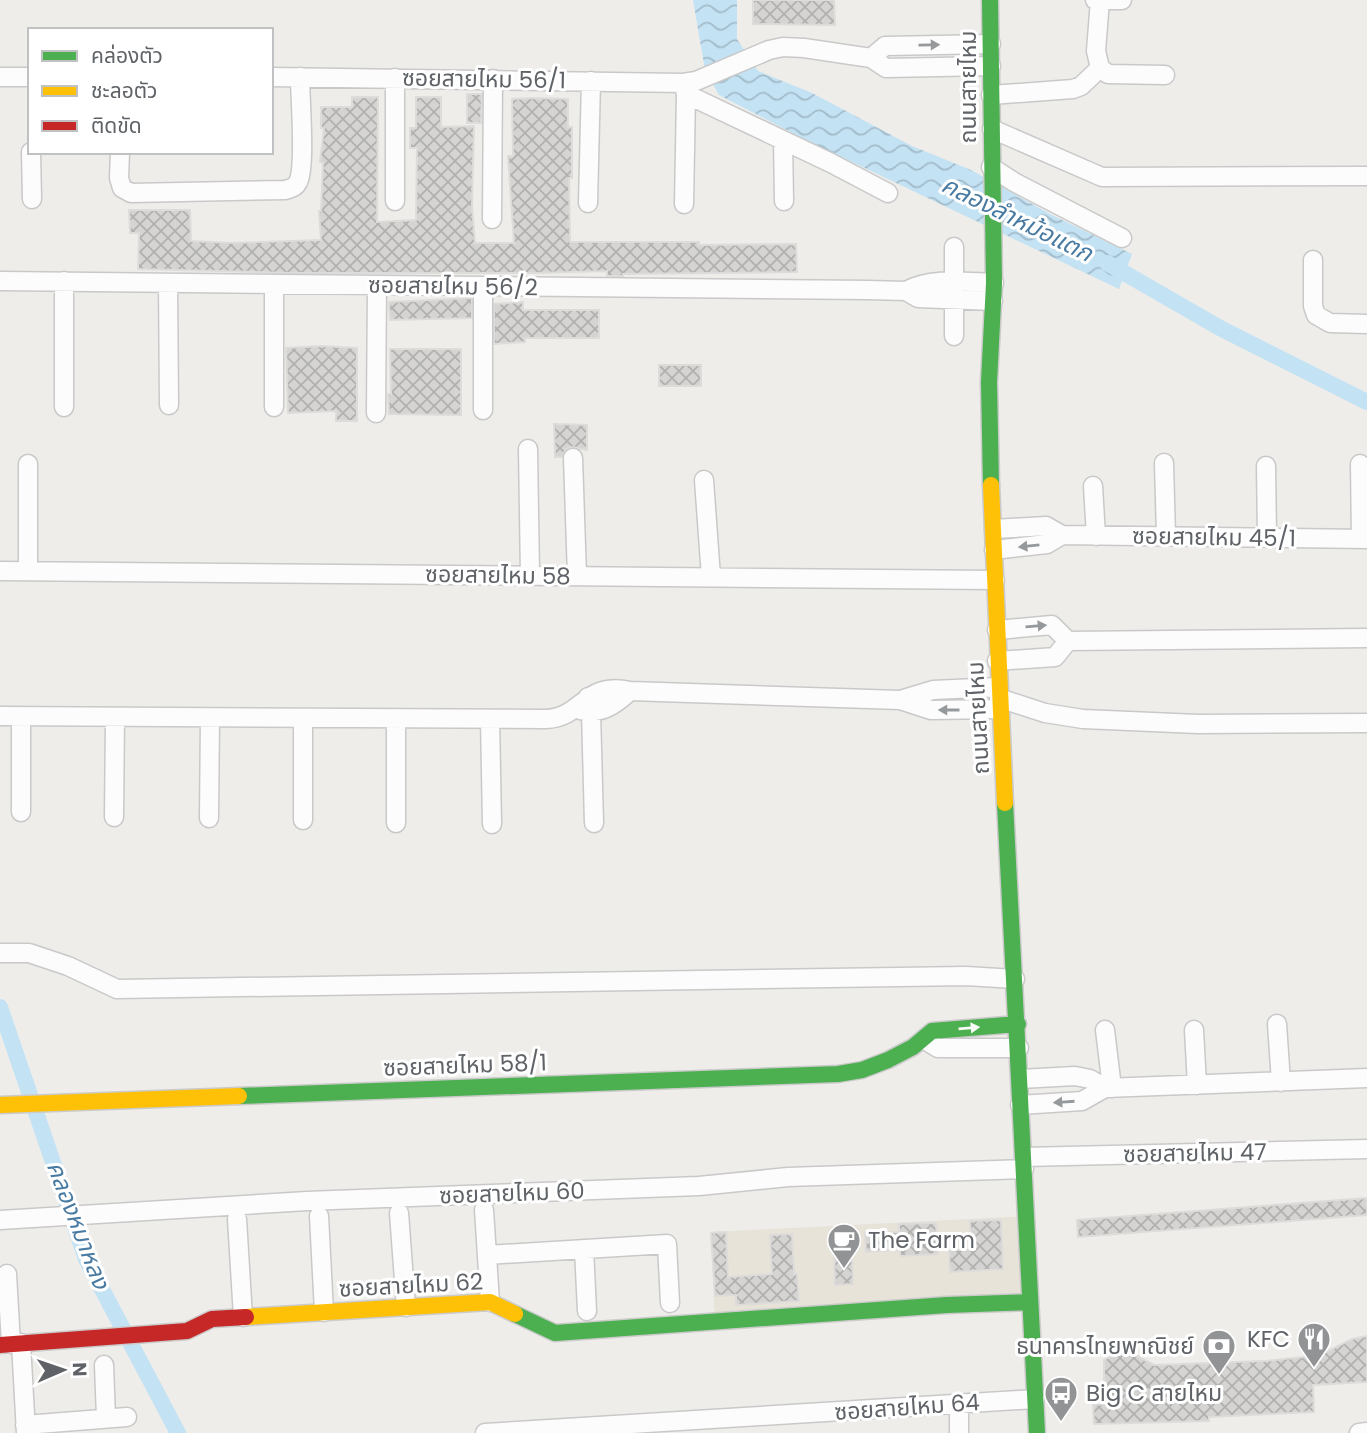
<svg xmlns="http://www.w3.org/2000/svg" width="1367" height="1433" viewBox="0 0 1367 1433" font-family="Poppins,'Noto Sans Thai',sans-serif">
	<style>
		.commercial { fill: #e7e3d9 }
		.water { fill: url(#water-waves) }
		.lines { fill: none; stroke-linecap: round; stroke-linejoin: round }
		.canal { stroke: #c3e2f4; stroke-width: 16 }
		.building { fill: url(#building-cross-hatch); stroke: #dedcda; stroke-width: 2 }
		.street-casing { stroke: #c9c9c9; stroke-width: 21 }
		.fast-casing { stroke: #cbcbcb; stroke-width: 19 }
		.slow-casing { stroke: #cbcbcb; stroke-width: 19 }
		.jam-casing { stroke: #cbcbcb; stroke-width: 19 }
		.street { stroke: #fcfcfc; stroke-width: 18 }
		.fast { stroke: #4caf50; stroke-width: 16 }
		.slow { stroke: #ffc107; stroke-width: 16 }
		.jam { stroke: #c62828; stroke-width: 16 }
		.oneway { fill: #96999b }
		.oneway2 { fill: #f6fbf6 }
		.labels { text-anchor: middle; stroke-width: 6; stroke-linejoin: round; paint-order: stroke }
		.street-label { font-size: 23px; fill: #5f6367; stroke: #fff }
		.poi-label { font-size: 23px; fill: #5f6367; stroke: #fff; text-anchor: start }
		.water-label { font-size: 24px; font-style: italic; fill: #497ba2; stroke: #fff }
	</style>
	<defs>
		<pattern id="water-waves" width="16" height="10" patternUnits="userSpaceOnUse" patternTransform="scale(1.75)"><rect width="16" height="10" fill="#c3e2f4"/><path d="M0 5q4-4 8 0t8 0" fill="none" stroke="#a2bbc9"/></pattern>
		<pattern id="building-cross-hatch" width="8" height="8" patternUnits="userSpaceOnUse" patternTransform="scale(1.75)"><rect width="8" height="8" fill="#d5d4d3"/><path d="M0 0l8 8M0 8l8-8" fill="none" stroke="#b0b0af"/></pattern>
	</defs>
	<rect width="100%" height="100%" fill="#eeedea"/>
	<path class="commercial" d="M1027,1216l3,86 -315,21 -4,-91z"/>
	<path class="water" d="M693,0h44v39l21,32 54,22 100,53 59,24 81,45 80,39 -13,35 -311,-148 -89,-46 -14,-25z"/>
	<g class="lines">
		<path class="canal" d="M1107,263l113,65 147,74
			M0,1007l86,252 92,174"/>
	</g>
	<path class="building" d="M753,0h81l1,25 -82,-1z
		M467,94h15l-1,29h-14z
		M352,97h26l-1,125 39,-2 1,-72h-7v-20h6v-31h25v30l33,-1 -2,80 3,37h39l-6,-87h5l-1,-57 22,-1 34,1v28h4v51h-3l1,64h129v3l97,-1 1,28 -174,2v2h-16v-5l-72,2h-245l-152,-4 1,-36h-9l-1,-23h61l1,31 42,2 88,-3 -2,-29h2l2,-48 -3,-1 4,-34h-3v-21h31z
		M472,298v20l-82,2 -1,-18z
		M523,302v8h76v28h-74v4l-31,2v-40z
		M322,346l35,2v73h-21v-10l-48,2 -2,-65z
		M390,349h71v66l-72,-1 -1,-20h3z
		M659,365h42v21h-42z
		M554,424l33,1v25l-15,-3 -6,2 -4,8h-7z
		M1367,1198v17l-289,22 -1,-17z
		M1001,1220l2,49 -53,3 -1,-23 22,-1 -1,-27z
		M936,1223l2,31 -38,2v-6l-34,2 -1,-19 34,-1v-8z
		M726,1232l2,45 44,-3 -2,-39 22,-1 2,40h3l2,27 -63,4v-10l-21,1 -4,-63z
		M852,1253l1,31 -18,1 -1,-31z
		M1367,1336v46l-54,3 1,27 -105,5v4l-115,3 -1,-19 11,-1v-44l7,-4 21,-3 22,12 111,-4 38,-4 25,-6 24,-12z"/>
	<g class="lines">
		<defs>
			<path id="street" d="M1095,0h27
				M1100,0l-4,51 4,17 8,6 57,1
				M871,58l14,-12 106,-2
				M0,77h30
				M271,77l412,6 13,-2 73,-31 14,-3 21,1 67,10 15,10 105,-2
				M683,83l3,11 -2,110
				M686,94l145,69 57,30
				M991,95l82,-6 8,-3 19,-18
				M992,129l110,48 265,-1
				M783,140l1,61
				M31,152l1,47
				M120,152l-1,26 3,10 9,5 154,-3c6,-2 10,-2 13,-8 8,-15 2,-84 2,-105
				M991,167l23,15 108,56
				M395,201v-123
				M588,203l3,-122
				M492,219l1,-140
				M1313,260v46l3,9 14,8 37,1
				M0,281l868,9 38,1 12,7 75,3
				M64,281v126
				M168,283l1,122
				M274,284v123
				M906,291c25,-14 59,-9 88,-8
				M954,336v-89
				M483,410v-123
				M376,413l1,-128
				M528,449l2,127
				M573,458l4,118
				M1164,463l2,73
				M1360,464l1,75
				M1266,466l1,71
				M704,480l7,97
				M1093,486l3,50
				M994,529l52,-3 16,9 305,4
				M994,550l53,-6 15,-9
				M0,571l995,9
				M28,571v-107
				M997,630l55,-5 16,16 299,-3
				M997,661l58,-4 13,-16
				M588,697l3,15 3,111
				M999,698l46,15 38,6 115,5 169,-1
				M900,700l33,-10 65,-3
				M580,710c21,5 35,-5 50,-19
				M0,716l546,3c38,-2 38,-38 84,-28l270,9 31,10 69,-1
				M21,716v96
				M303,719v101
				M396,719v104
				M490,719l2,105
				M114,817l1,-99
				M209,818l1,-100
				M0,953h29l39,13 49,23 849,-13 49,3
				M1277,1024l4,58
				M1105,1030l7,58
				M1194,1030l3,55
				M925,1040l13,8h81
				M1020,1079l55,-3 15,3 15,9 262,-10
				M1020,1105l62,-4 23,-13
				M1024,1157l343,-8
				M484,1210l6,92
				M399,1213l7,94
				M319,1216l5,96
				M237,1219l6,98
				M0,1220l307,-19 392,-15 89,-9 236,-8
				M584,1249l3,62
				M487,1255l180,-11 3,59
				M7,1274l4,70
				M21,1343l5,90
				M104,1365l2,53
				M959,1411v22
				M25,1425l102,-8
				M485,1433l550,-34
				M1359,1433l8,-1"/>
			<path id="fast" d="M990,0l4,283 -5,99 2,103
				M1005,803l32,630
				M239,1096l599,-22 24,-4 26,-10 25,-13 19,-16 86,-7
				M515,1314l40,19 392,-28 83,-3"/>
			<path id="slow" d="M991,485l14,318
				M0,1105l239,-9
				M246,1317l244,-15 25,12"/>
			<path id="jam" d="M0,1345l187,-14 25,-12 34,-2"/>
		</defs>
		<use href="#street" class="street-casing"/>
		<use href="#fast" class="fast-casing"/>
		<use href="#slow" class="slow-casing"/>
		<use href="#jam" class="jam-casing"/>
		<use href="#street" class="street"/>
		<use href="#fast" class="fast"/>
		<use href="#slow" class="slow"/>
		<use href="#jam" class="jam"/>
	</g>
	<defs><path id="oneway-solid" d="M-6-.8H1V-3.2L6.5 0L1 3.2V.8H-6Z" transform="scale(1.75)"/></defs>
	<g class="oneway">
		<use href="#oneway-solid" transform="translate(929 45) rotate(-1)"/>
		<use href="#oneway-solid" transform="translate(1029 546) rotate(174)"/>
		<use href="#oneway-solid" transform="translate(1036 626) rotate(-5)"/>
		<use href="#oneway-solid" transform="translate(949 710) rotate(180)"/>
		<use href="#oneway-solid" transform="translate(1064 1102) rotate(176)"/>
	</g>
	<use class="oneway2" href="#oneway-solid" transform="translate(969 1028) rotate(-5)"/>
	<defs>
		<symbol id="cafe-pin" viewBox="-11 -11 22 30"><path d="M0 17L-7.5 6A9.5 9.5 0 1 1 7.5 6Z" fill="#919395" stroke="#fff"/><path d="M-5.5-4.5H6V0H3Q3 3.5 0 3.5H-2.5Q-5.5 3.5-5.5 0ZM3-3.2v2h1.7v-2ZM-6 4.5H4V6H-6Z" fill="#fff"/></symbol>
		<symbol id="restaurant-pin" viewBox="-11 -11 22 30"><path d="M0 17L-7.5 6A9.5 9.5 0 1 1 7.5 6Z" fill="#919395" stroke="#fff"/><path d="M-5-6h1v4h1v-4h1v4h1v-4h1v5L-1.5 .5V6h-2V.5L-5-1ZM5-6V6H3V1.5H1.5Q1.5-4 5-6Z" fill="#fff"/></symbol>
		<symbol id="bank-pin" viewBox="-11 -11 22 30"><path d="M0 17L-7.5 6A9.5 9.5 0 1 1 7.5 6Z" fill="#919395" stroke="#fff"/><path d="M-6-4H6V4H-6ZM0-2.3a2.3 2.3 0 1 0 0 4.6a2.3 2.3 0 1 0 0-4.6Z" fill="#fff"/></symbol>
		<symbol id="bus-pin" viewBox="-11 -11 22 30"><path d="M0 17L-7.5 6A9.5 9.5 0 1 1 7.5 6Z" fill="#919395" stroke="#fff"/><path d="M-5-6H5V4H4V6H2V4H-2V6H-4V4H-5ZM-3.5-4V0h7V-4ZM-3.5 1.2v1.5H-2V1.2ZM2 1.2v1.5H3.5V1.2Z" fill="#fff"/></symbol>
	</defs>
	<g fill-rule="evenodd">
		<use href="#cafe-pin" x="825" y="1221" width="38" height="52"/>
		<use href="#restaurant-pin" x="1295" y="1320" width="38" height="52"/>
		<use href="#bank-pin" x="1200" y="1327" width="38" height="52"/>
		<use href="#bus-pin" x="1042" y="1374" width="38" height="52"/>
	</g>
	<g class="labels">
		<g class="street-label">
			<text transform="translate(484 79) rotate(1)" y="8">ซอยสายไหม 56/1</text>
			<text transform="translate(968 87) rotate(-90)" y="8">ถนนสายไหม</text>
			<text transform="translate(453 286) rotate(1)" y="8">ซอยสายไหม 56/2</text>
			<text transform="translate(1214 537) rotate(1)" y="8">ซอยสายไหม 45/1</text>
			<text transform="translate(498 575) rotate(1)" y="8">ซอยสายไหม 58</text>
			<text transform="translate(978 718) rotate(-93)" y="8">ถนนสายไหม</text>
			<text transform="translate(465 1065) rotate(-2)" y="8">ซอยสายไหม 58/1</text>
			<text transform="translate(1195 1153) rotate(-1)" y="8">ซอยสายไหม 47</text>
			<text transform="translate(512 1193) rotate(-2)" y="8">ซอยสายไหม 60</text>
			<text transform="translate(411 1285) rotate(-3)" y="8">ซอยสายไหม 62</text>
			<text transform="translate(907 1407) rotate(-4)" y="8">ซอยสายไหม 64</text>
		</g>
		<g class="poi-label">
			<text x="868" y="1248">The Farm</text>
			<text x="1290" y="1347" text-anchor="end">KFC</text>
			<text x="1194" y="1354" text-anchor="end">ธนาคารไทยพาณิชย์</text>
			<text x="1086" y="1401">Big C สายไหม</text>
		</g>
		<g class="water-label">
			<text transform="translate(1017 219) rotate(26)" y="8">คลองลำหม้อแตก</text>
			<text transform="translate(78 1225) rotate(69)" y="8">คลองหมาหลง</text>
		</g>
	</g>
	<rect x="28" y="28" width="245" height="126" fill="#ffffff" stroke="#bfc1c2" stroke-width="2"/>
	<rect x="42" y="51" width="35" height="10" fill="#4caf50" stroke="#bfc1c2" stroke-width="2"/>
	<text x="91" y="63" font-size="21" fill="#5f6367">คล่องตัว</text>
	<rect x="42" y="86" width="35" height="10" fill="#ffc107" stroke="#bfc1c2" stroke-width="2"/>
	<text x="91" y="98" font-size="21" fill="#5f6367">ชะลอตัว</text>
	<rect x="42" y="121" width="35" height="10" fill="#c62828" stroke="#bfc1c2" stroke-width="2"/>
	<text x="91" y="133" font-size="21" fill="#5f6367">ติดขัด</text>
	<g transform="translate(63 1370) rotate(88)" stroke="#ffffff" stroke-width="5" paint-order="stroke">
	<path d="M0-5L12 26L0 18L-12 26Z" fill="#5f6367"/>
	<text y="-10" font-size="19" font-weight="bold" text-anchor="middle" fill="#5f6367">N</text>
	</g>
</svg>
